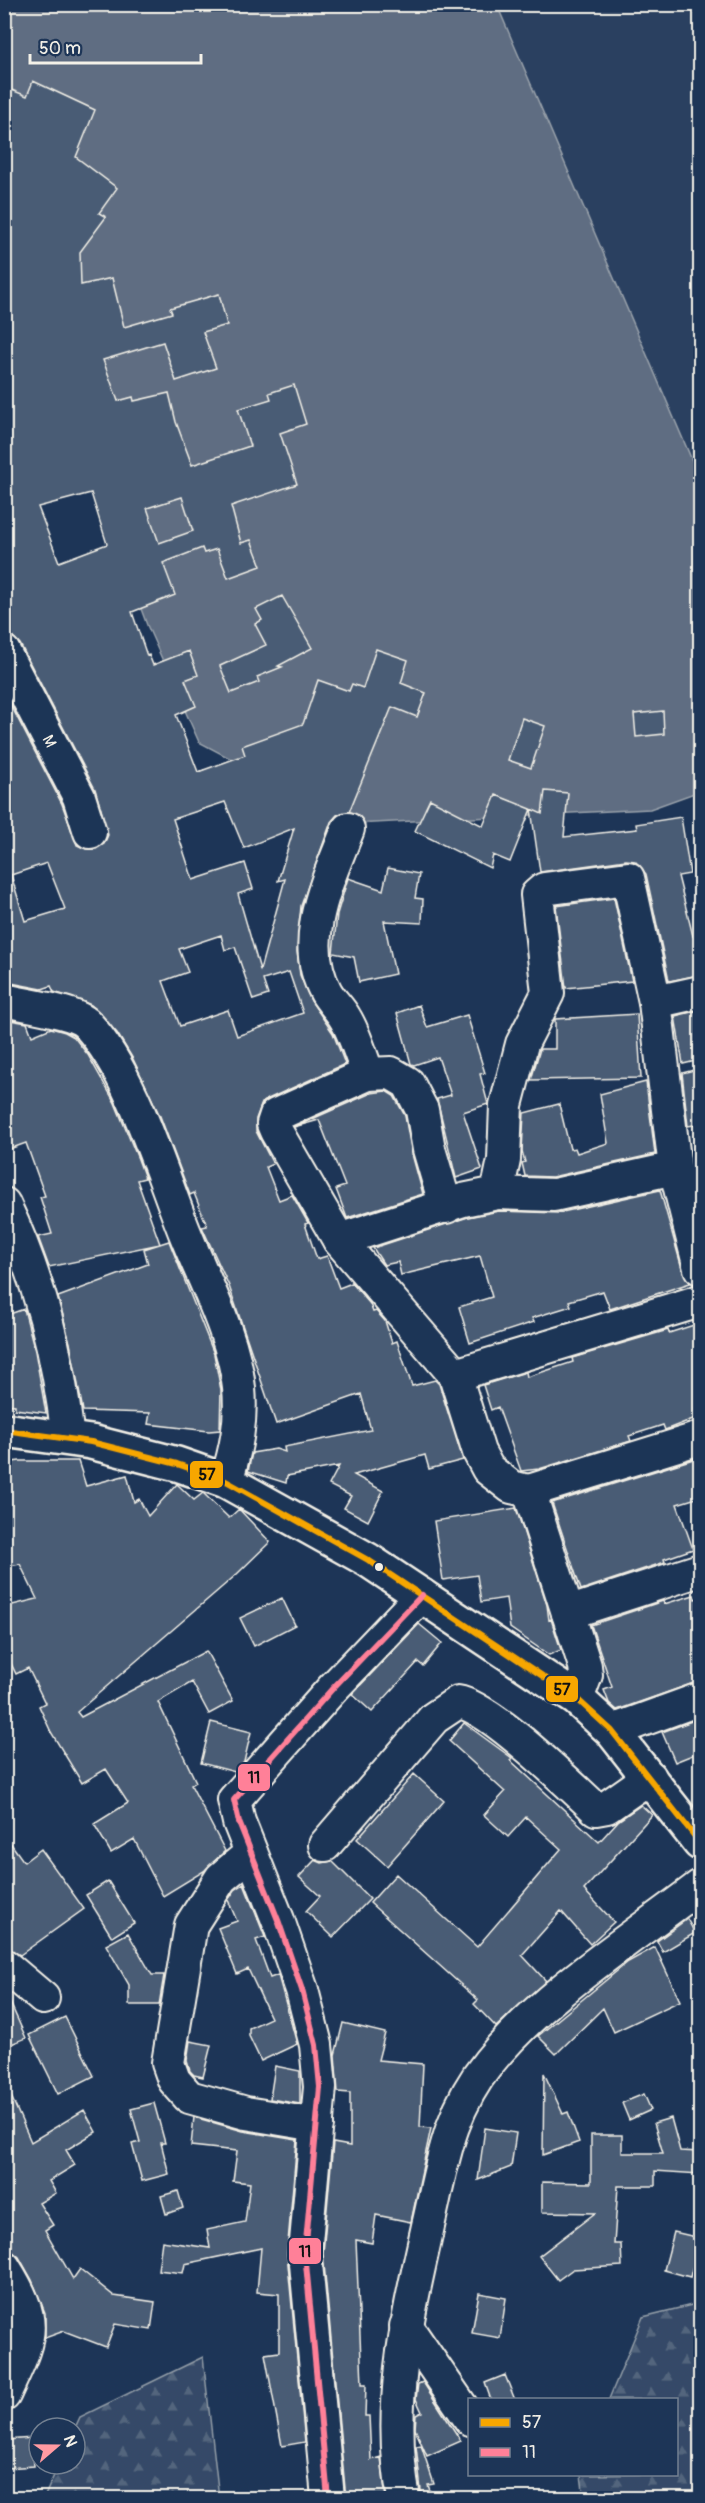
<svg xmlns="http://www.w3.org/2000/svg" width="705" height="2503" viewBox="0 0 705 2503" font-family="Pangolin,sans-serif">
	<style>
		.built { fill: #2a4060 }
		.forest { fill: url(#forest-firs); stroke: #949ea8; stroke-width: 1.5 }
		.water { fill: #5e6d82; stroke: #9aa2ab; stroke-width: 1.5 }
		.building { fill: #485b74; stroke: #f4f1e8; stroke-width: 1.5; fill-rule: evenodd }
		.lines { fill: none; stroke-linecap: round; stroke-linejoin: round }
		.minor-casing { stroke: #f4f1e8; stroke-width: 36 }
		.major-casing { stroke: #f4f1e8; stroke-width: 38 }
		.minor { stroke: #1d3557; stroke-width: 32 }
		.major { stroke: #1d3557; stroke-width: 33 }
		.bus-1-casing { stroke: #1d3557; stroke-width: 10 }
		.bus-2-casing { stroke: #1d3557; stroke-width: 10 }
		.bus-1 { stroke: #f7a600; stroke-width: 6 }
		.bus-2 { stroke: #ff8098; stroke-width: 6 }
		.bus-dot { fill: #f4f1e8; stroke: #1d3557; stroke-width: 2 }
		.labels { text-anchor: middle; stroke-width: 6; stroke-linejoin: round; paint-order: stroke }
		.street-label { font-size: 16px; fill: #f4f1e8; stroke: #1d3557 }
		.line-badge { stroke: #1d3557; stroke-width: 2 }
		.pale-badge-label { font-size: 16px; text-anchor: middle; font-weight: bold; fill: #111 }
	</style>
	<defs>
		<pattern id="forest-firs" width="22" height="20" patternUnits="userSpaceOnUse" patternTransform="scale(1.5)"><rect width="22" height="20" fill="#354a67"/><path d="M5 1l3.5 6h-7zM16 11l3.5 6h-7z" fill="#53657d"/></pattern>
	</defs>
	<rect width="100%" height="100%" fill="#1d3557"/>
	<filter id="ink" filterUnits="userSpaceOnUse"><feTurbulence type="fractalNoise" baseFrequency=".0167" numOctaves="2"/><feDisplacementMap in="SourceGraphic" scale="12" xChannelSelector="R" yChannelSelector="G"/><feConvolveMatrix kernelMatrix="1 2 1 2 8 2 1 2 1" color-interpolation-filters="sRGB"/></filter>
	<g filter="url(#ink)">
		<path class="built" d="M497,5h203v476z"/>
		<path class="forest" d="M700,2303v195h-116l-3,-23 95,-1v-74l-67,-1 34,-82z
			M203,2357l16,141h-175l15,-34h16v-36l5,-11z"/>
		<path class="water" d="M5,5h492l203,474v312l-50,18 -296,15 -155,-82 -52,-117 -104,-279 -38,-51z"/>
		<path class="building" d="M33,81l62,29 -19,47 41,31 -18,25 7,4 -26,35 1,33 31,-7 12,49 48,-14 -2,-5 49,-14 8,31 -24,7 13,36 -40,13 -13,-39 -60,18 15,41 15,-4 1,4 35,-8 7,29 16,43 58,-19 -12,-37 33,-10 -2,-6 25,-8 12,39 -26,9 17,51 -66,22 10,37 10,-3 10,26 -33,12 -11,-29 -13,4 -2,-5 -39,15 12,32 -43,17 15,44 2,-1 4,10 36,-14 9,24 -13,5 11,26 -20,9 22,57 47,-17 -3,-9 61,-22 15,-44 31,11 3,-7 11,4 13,-39 32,11 -7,23 25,10 -9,24 -25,-10 -43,105 -12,3 -6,7 -30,84 -4,45 3,24 11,26 22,32 12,31 -77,35 -6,4 -6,16v12l17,33 -7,3 13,33 13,-5 16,28 -3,1 12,35 10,-3 12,32 13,-5 18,21 3,8 3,-1 9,10 7,22 5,-2 15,45 23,-6 4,4 24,76 -34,9 -4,-14 -71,20 29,16 -15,30 -24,-13 7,-12 -22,-11 10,-19 -52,10 -1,7 -38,-12 4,-18 24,-4 9,3 -1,-5 87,-17 -10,-36 -85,30 -47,-138 -27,-59 5,-1 -13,-33 -4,2 -30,-79 -27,-57 -16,-26 -26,-28 -37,-13 -3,-6 -9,3 -36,-7 -2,-5v-285l58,112 15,41 9,4h10l8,-5 4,-9 -13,-46 -75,-145 -7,-7 -9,-3v-547l23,9zM91,493l16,51 -48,18 -21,-55zM182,497l11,34 -34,12 -12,-35zM225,802l19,46 50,-20 -16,53 7,-2 -25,91 -22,-76 15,-5 -8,-26 -52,17 -20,-61zM47,863l18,46 -40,12 -14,-46zM221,935l4,15 10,-3 18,53 15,-5 -5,-15 26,-8 14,41 -66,23 -9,-26 -48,16 -17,-45 25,-9 -9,-23z
			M282,596l30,52 -34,18 4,1 -25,10 2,5 -28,11 -11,-27 46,-21 -11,-21 7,-4 -6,-11z
			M663,711l1,23 -28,3 -2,-23z
			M522,718l23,8 -14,42 -23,-8z
			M545,791l23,2 -4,44 73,-8 -1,-5 45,-7 9,57 -12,2 15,60 2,-1 5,16v24l-31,6 -23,-107 -11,-13 -9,-1 -86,12 -9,-63 11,5z
			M496,795l35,14 -21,53 -17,-7 -3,13 -75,-37 15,-32 53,27z
			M388,868l31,6 -4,24 8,1 -1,24 -38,-2 11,53 -36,8 -5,-25 -21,-4 4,-39 11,-36 35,12z
			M614,898l18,83 -66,7 -10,-82z
			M419,1005l8,22 40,-12 18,58 -5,1 8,30 -25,8 19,57 -26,9 -19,-79 14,-4 -13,-38 -24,8 -3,-1 -14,-51z
			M700,1010v50l-17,4 -8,-48z
			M637,1014l4,64 -110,2 9,-31h15v-30z
			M4,1019l23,4 5,13 19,-8 14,4 9,5 14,18 27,48 23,56 7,19 -8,2 23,64 -111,23 -11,-30 14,-3 -12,-37 5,-1 -19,-53 -22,8z
			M698,1069l2,11v44l-12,2 -6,-53z
			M646,1082l9,72 -103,23 -27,-1 -3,-13 3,-1 -3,-11 2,-38 35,-9 11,45 5,-1 2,5 31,-10 -8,-49z
			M386,1091l8,5 11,20 7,38 11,40 -76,24 -11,-29 9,-3 -26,-66 -25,7 77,-34z
			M660,1190l23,82 7,11 -80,26 -7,-18 -34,10 2,5 -39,12 2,4 -64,21 -11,-36 33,-10 -12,-41 -79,19 -3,-13 -14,3 -11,-17 95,-31 31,-6 59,2z
			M169,1241l45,113 7,36 -1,40 -11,1 -61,-7 2,-11 -67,-2 -13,-68 -12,-46 90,-33 -4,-15z
			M24,1309l11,42 11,62 -31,-4v-4l-11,-1v-88z
			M700,1323v84l-5,2 3,8 -33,13 -2,-5 -34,11 2,5 -92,28 -18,2 -23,-64 -7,3 -8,-25 43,-13 1,5 46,-15 -1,-4 96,-28 1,3z
			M700,1457v40l-23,7 16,45 -29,10 1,3 -84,28 -29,-87z
			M20,1461h58l8,25 41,-11 7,27 5,-3 9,17 29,-32 17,16 9,-7 26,25 10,-9 31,33 -34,33 -159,137 4,5 125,-66 27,50 -24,13 -17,-32 -34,20 38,80 -5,3 34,66 -21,20 -41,25 -29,-57 -23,14 -17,-29 34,-21 -22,-34 -24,14 -31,-51 -12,-26 6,-3 -17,-35 -12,6 -12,-25v-42l33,-8 -17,-35 -16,3v-104z
			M516,1508l31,97 2,15 2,-1 10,31 -12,5 -39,-27 -4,-30 -25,4 -4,-27 -34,5 -9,-59z
			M694,1595l1,4 5,-2v84l-83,29 -8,-7 -5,-13 8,-3 -21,-62 72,-24 1,3z
			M282,1598l13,27 -41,21 -14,-28z
			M419,1624l23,19 -19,23 -5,-4 -46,50 -20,-18z
			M700,1718v34l-25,10 -13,-30z
			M211,1722l40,10 -7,30 -9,10 -34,-9z
			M464,1723l48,35 -2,2 89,82 19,-21 23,-16 11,10 -68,75 30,32 -24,22 -29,-33 -39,44 24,26 -50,46 -22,-23 4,-4 -108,-97 26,-29 81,73 84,-98 -35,-32 -18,20 -24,-22 21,-23 -56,-51z
			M414,1774l30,27 -57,65 -30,-27z
			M4,1834l20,28 17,-13 43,60 -64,46 -16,-8z
			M315,1860l7,3 10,-2 38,38 -37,38 -27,-26 14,-15 -21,-19z
			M108,1881l26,42 -22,14 -26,-42z
			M244,1884l21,53 -9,3 14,38 8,-3 19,69 -36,17 -12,-25v-8l22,-10 -23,-49 -11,5 -19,-46 19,-7 -9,-21 7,-10z
			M687,1919l8,14 -32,19 -6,-11z
			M128,1933l24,42h12l-5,30h-30v-20l-23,-40z
			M655,1947l25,54 -66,31 -11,-24 -47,46 -18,-18 90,-74z
			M4,1989l22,49 -22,9z
			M65,2017l29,59 -36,18 -29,-59z
			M343,2023l42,10 -7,27 45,4 -3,63 11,1 -20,94 -35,-7 -4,28 -16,-3 6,144h4l-1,32h4l2,44 10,-3 5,42h-40l-23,-246 10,-110 17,3v-53l-12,-1 -3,-37z
			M190,2041l21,4 -8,32 -9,-2 -4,-4 -3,-10z
			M275,2066l25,5v33l-30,-5z
			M544,2073l19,41 5,-2 11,30 -36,13z
			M4,2080l27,62 53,-32 12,22 -30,18 9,15 -26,16 7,12 -17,10 14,22 -8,5 28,49 7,-10 34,27 41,6 -4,28 -36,-6 -9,23 -42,-16 -19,7v-25l-13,-33 -13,-23 -6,-5 -9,-3z
			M644,2094l7,16 -22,10 -7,-17z
			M154,2103l11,40h-4l8,31 -27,7 -10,-37 8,-2 -9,-33z
			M194,2117l49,14 54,9 -10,114 18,188 -23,4 -17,-92 14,-2v-58l-22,-2 4,-44 -76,16 -2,9 -25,-3 4,-29 48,7 -3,-18 38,-8 5,-39 -17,-2 4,-30 -46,-5z
			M671,2118l9,33 20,1v22l-45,-3v15h-37l-4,58h7l1,22 -49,3 -15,11 -19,-24 56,-43 -53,-1v-30l49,1v-48h31v18h41l-9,-30z
			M485,2128l31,5 -5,34 -33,13z
			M178,2191l5,17 -17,6 -5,-18z
			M674,2232l26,6 -10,39 -26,-7z
			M479,2293l27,5 -6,40 -28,-5z
			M505,2375l10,25h-24l-6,-17z
			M423,2382l38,59 -34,15 -12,-27 1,-14 6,-3 -6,-13 2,-15z
			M33,2438l1,28 -27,2 -2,-28z
			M421,2445l13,39 -6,1 5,14h-11l-6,-53z"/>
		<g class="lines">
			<defs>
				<g id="minor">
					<path id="s1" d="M4,652l75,145 11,35"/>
					<path d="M348,829c-19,50 -51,111 -22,163 5,9 14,17 19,26 10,16 16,38 23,56"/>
					<path d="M4,1000c19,5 71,11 83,24 45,49 73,146 98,209 19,48 49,103 54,155 3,33 -3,62 -13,93"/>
					<path d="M655,1002l45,-10"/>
					<path d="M497,1193l57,2 121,-27"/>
					<path d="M4,1204c36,76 54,150 64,234"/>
					<path d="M446,1207l-17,-58 -7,-39 -14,-27 -17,-10 -23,1 -92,41 -3,9 3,7 63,109 116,135 24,77 9,17 23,18 18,4 56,175 1,9 -9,24"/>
					<path d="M339,1240l124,-40 34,-7 7,-33 2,-55 16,-61 26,-51 -11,-98 7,-6 84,-11 27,124 20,166 25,100"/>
					<path d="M455,1375l245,-74"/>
					<path d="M529,1491l171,-53"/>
					<path d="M568,1613l132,-43"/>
					<path d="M612,1731l88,-32"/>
					<path d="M325,1845l109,-127 24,-16c31,4 112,83 138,107l11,-2 43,-30"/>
					<path d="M251,1853l-30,25 -30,47 -23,138 6,17 15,17 57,16 71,12"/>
					<path d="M4,1965l39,33"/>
					<path d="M4,2267c37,59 26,70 0,128"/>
					<path d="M406,2326l64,93"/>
					<path d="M328,2498l-23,-245 15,-166 -4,-42 -14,-55 -24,-70 -39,-98 -5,-22 99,-112 89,-93"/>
					<path d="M404,2498c-18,-92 4,-182 24,-272 14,-60 20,-114 61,-164 56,-69 141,-122 211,-176"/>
				</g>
				<path id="major" d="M4,1430l87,12 86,22 49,17 142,79 209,139 35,32 88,112"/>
			</defs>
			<use href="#minor" class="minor-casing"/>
			<use href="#major" class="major-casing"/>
			<use href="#minor" class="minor"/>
			<use href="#major" class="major"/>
			<defs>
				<path id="bus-1" d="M4,1430l87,12 86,22 49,17 142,79 209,139 35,32 88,112"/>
				<path id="bus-2" d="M328,2498l-23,-245 15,-166 -4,-42 -14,-55 -24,-70 -39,-98 -5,-22 99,-112 89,-93"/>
			</defs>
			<use href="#bus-1" class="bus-1-casing"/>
			<use href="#bus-2" class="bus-2-casing"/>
			<use href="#bus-1" class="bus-1"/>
			<use href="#bus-2" class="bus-2"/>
		</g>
	</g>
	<circle class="bus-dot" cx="379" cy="1567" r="5"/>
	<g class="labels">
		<g class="street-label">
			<text dy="6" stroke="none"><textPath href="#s1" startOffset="100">M</textPath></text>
		</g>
	</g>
	<g class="line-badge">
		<rect x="189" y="1460" width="35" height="29" rx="6" fill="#f7a600"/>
		<rect x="545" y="1675" width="34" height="28" rx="6" fill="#f7a600"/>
		<rect x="237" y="1763" width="34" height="29" rx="6" fill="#ff8098"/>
		<rect x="288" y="2237" width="34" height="28" rx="6" fill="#ff8098"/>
	</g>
	<g class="pale-badge-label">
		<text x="207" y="1480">57</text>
		<text x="562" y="1695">57</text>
		<text x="254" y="1783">11</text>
		<text x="305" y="2257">11</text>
	</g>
	<rect width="705" height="2503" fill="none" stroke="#1d3557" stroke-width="24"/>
	<rect x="12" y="12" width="681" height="2479" fill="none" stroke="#f4f1e8" stroke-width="2" filter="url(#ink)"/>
	<rect x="468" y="2398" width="210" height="78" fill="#1d3557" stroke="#738091" stroke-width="1.5"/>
	<rect x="480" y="2418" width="30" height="9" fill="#f7a600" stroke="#738091" stroke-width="1.5"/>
	<text x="522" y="2428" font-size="18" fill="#f4f1e8">57</text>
	<rect x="480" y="2448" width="30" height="9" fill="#ff8098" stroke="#738091" stroke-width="1.5"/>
	<text x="522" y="2458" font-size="18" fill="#f4f1e8">11</text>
	<g transform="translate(57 2446) rotate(70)"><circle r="28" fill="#1d3557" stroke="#738091" stroke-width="1.5"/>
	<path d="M0-4.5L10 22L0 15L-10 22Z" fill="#ff9aa2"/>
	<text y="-9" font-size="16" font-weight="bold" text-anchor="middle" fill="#f4f1e8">N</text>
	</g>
	<path d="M30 54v9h171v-9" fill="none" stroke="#f4f1e8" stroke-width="3"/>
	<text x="39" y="54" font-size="18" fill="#f4f1e8" stroke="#1d3557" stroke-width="4.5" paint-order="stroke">50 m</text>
</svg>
